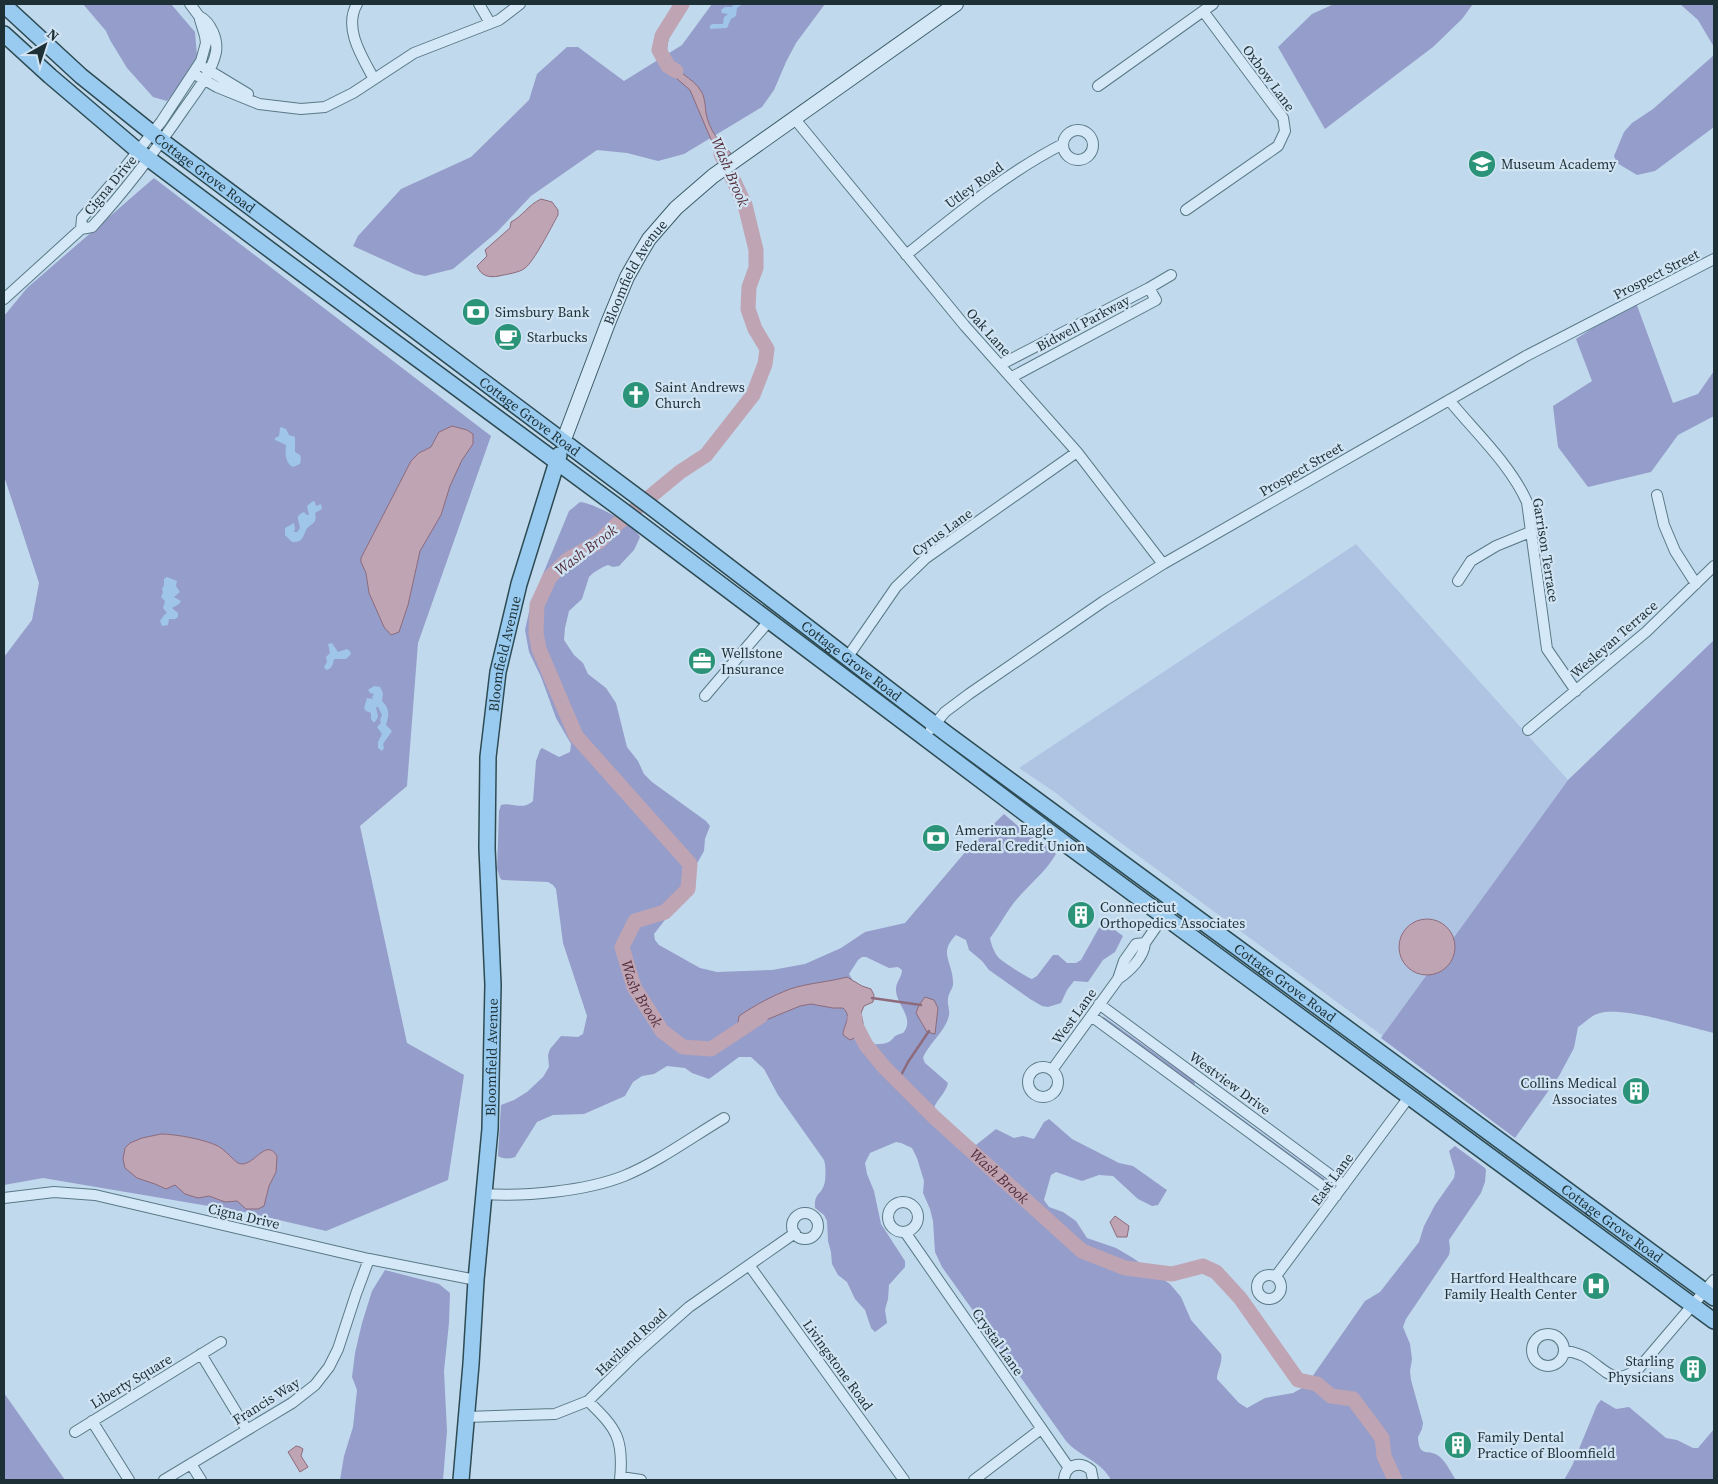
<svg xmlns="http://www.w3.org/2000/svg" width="1718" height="1484" viewBox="0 0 1718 1484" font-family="'Source Serif 4',serif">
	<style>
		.farmland { fill: #afc4e2 }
		.green { fill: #959dca; fill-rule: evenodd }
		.sand { fill: #9fc5e8 }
		.water { fill: #bfa4b3; stroke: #8d6b7c }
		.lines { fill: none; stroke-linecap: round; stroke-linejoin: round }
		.stream { stroke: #8d6b7c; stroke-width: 2.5 }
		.river { stroke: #bfa4b3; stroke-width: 15 }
		.street-casing { stroke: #597985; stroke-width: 12 }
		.secondary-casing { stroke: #3c5d67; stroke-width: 16 }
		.primary-casing { stroke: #2d4b53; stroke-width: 18 }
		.street { stroke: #d4e8f8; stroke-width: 10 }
		.secondary { stroke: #d4e8f8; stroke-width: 14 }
		.primary { stroke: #99caef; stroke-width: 15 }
		.labels { text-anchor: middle; stroke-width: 4.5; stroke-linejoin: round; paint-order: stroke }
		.street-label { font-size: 14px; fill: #1d3035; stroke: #d0e4f4 }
		.poi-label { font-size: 14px; fill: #1d3035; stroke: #d0e4f4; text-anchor: start }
		.water-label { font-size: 15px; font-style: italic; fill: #552d39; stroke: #d0e4f4 }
	</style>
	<rect width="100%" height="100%" fill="#c1d9ed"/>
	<path class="farmland" d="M1356,544l212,236 -185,256 -300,-221 -27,-22 -37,-25z"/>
	<path class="green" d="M83,4h88l24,28 2,24 -13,25 -17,20 -14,-4 -26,-29 -17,-28 -4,-9z
		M712,4h113l-29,39 -10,19 -12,28 -12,17 -78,47 -26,7 -31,-8 -30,-3 -66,46 -34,36 -44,37 -28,7 -10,-2 -62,-28 5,-10 43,-47 70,-32 58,-57 8,-26 30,-27h11l46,34 58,-36z
		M1334,4h139l-11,15 -29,28 -108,82 -47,-82 34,-33z
		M1680,4h34v43l-16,-27z
		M1714,55v72l-59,44 -18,4 -20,-12 -3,-7 10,-24 8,-9 21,-14z
		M154,178l337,258 -73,207 -11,143 -47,40 47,217 57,32 -16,105 -122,51 -82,-19 -201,-34 -39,7v-528l28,-37 7,-37 -35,-107v-160l23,-28z
		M1635,300l38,103 25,-9 16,-23v45l-36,19 -27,37 -63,15 -30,-40 -5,-41 39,-25 -16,-42z
		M580,502c14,1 55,23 60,35l-6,13 -15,16 -6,1 -5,-2 -5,2 -10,6 -4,4 -7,22 -13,12 -4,17 -1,12 10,15 9,8 5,11 18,14 10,15 11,44 11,14 6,13 8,8 54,39 4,5 -5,13 -1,12 -17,30 -4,18 -15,17 -14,18 1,6 4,5 41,23 17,4 55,-2 33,-6 36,-16 24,-16 40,-9 62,-73 37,-36 22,19 21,12 9,9c-12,21 -33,35 -46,54 -7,10 -13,21 -20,30 1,6 4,14 8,19 3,4 30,21 34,22l5,-3 16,-21h5l9,8h9l5,-3 19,-34 4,-4 19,14 -8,16 -12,8 -15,22 -14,-1 -7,9 -6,13 -13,4 -6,-1 -12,-7 -41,-29 -7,-9 -13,-11 -3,-10 -10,-5c-19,19 -2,27 -3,50 -1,5 -5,9 -5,14 -1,5 2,11 1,16 -3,16 -20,28 -26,43l2,5 23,20c-2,10 -11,16 -14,25 6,10 32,32 42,37l20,-16 18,9 9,-2 11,3 10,-17 5,-3 23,20 47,24 14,3 31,22 3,2 -9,15 -6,1 -14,-7 -25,-23 -14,-1 -17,6 -26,-9 -5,3 -7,25 5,7 14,5 13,9 11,17 29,10 17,10 37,26 11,13 10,23 30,34c2,9 -4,16 -4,25l22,24 8,5 18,-10 28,-5 9,-5 10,-11 53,-76 15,-9 39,-50 5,-16 11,-21 19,-27 1,-6 -6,-21 6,-5 30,22 1,2 -1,12 -4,11 -32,47 1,9 -1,6 -43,64 -3,8 7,17 2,15 -2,12 1,9 12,43 -1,6 -4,8c1,23 11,10 22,20 7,6 11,16 16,23h-346v-2c-12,-19 -30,-21 -44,-37l-124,-174 -7,-15 -2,-31 -3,-12 -7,-16 1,-12 -7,-23 -5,-10 -11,-5 -5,-1 -26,11 -5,10 2,11 7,17 7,33 24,37v6l-16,18 -1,14 -3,11 2,13 -12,9 -4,-4 -6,-18 -10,-11 -8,-17 -9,-7 -6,-11 -1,-12 -3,-11 -1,-20 -3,-6 -9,-7c-1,-15 6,-13 9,-23 2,-5 2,-20 0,-25l-46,-65 -14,-26 -13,-12h-12l-30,22 -17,-6 -7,-5 -18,-2 -13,8 -12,2 -9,6 -8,14 -41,18 -31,1 -16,7 -22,35c-4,2 -14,2 -17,-1l3,-51 13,-5 13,-8 16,-15 6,-10 -1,-12 2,-6 11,-13 17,1 5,-3 4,-18 -24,-73 -7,-54 -3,-4 -5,-3 -46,-2 -2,-2 -3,-9 2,-58 2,-6c11,-3 22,6 32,-4l3,-40 4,-11 2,-2 17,9 11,-5 1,-8 -15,-26 -15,-41 -12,-25 -4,-22 6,-27 38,-92zM862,957h4l23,11 9,-1 4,3c0,7 -6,12 -6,19 -1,15 20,29 7,44 -11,3 -7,4 -14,9 -6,3 -15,2 -21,2l-9,-17 -7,-48 -3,-5 9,-14z
		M1714,640v393c-26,-6 -94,-28 -117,-19 -6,2 -13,9 -19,13l-4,21 -15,28 -44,62 -134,-100 187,-258z
		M1102,1017h2l90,64 1,3 -2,2 -92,-67z
		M1212,1097l121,88 2,4 -125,-91z
		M385,1270l54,14 11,9 -1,30 -5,48 3,60 -4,49h-103l4,-24 9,-29 4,-37 -5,-13 3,-24 7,-30 10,-32z
		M4,1393l61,87h-61z
		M1601,1400l15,9 13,-2 37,31 11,2 16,8h5l16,-19v51h-150l8,-14 25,-61z"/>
	<path class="sand" d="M733,4h10l-6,4 -1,8 -5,3 -4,9 -17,1v-3l2,-2h11l1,-7 4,-3 -6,-1 -1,-3 4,-3h7z
		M281,427l5,2 3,6 6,2v15l5,3 1,3 -1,6 -7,3c-8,-4 -8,-14 -7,-22l-11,-5v-2l4,-2 1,-8z
		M313,501l2,1 1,4 5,-2 1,5 -7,4c3,12 -5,10 -9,17 -3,7 -4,13 -14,12l-7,-7v-7l9,-5 1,5 -1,4h3l3,-4c-1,-8 -6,-12 4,-16l3,3h2l-2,-9z
		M167,577l10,4 -1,5 4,6 -6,5 7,4 -2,3 -7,4 6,5v4l-3,2h-6l-1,6 -6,1 -2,-5 4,-6 3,-2 -4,-5 2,-7 -4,-4 2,-5 -1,-3 2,-4v-6z
		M332,643l6,9 9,-3 3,2 1,3 -5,5h-12c-1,5 -2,10 -8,11l-2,-3 3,-5 -1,-5 4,-4 -2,-9z
		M374,686l6,1 3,6 -1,8c8,8 7,14 4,24l6,6 -9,13 1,4 -2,3 -4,-3v-6l4,-8 -5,-7 4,-4 -1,-3 2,-5 -4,-8h-2l2,10 -3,5h-2l-2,-3v-6l-5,-2 -2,-3 3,-10 6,1 -1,-2 2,-3 -4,-1 -2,-3z"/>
	<path class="water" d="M669,15l7,4c-5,9 -11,26 -9,36 4,15 27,23 34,36 4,6 4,15 5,22 3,17 14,31 27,42l-12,8 -31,-73 -22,-19 -3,-5 -6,-28z
		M541,199l11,3 6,8v5c-6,11 -25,48 -33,53 -6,5 -18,6 -26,8 -10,2 -18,0 -22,-10l10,-10 -2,-6 25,-22 1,-6c12,-6 17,-17 30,-23z
		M452,426l15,4 6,4v10l-11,16 -12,26 -9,29 -21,36 -12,54 -9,27 -8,3 -7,-8 -15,-34 -3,-20 -5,-11v-4l50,-97 8,-8 12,-6 8,-15z
		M1399 947a28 28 0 1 1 56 0a28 28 0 1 1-56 0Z
		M847,977l15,9 9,3 3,6 -1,7 -9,4 -3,7 4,20 -15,7 -7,-5c0,-10 10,-18 0,-27h-10l-22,-4 -11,2 -34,14 -15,8 -10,-2 -3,-3 1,-7c16,-11 33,-20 51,-27 18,-6 39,-7 57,-12z
		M925,997l9,3 4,8 -3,26 -8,-2 -11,-19 3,-8z
		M161,1134c14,0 49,6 60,14 6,4 11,11 17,15 15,7 27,-27 39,-7l-1,16 -7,14 -5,20 -6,3h-12l-9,-8 -12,1 -16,-6 -11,2 -13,-4 -10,-9 -9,4 -11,-5 -18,-6 -12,-10 -2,-9 2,-11 5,-5 12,-5z
		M1115,1216l14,10 -2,11h-10l-7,-15z
		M296,1446l4,1 3,2 -2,7 7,11 -8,5 -12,-20z"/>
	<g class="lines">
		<path class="stream" d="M872,998l49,7
			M898,1081l10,-19 21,-31"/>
		<g class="river">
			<path d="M676,71l-8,-5 -9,-16 3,-14 20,-32"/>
			<path id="s1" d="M721,154l24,51 11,45v18l-7,19 -1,22 7,20 12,20 -2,15 -12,31 -47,60 -26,17 -63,52 -17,17 -33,19 -17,17 -13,28 -1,28 3,16 37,87 114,128 -2,25 -23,23 -30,9 -13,26 12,40 28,44 21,16 28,2 50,-33"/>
			<path id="s2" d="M855,1017v7l11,21 18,22 51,51 147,133 43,17 47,6 31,-8 13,6 24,26 58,82 19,4 14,12 22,3 29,39 2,18 11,24"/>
		</g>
		<defs>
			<path id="street" d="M357,4c-14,24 5,53 17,75
				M479,4l11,19
				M205,68l43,26
				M194,74l23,13 42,17 42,5 24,-2 28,-14 61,-40 85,-33 21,-16
				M1098,86l115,-82
				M794,118l171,208 112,126 86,112
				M1063 145a15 15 0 1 1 30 0a15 15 0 1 1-30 0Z
				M1186,210l92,-64 7,-15 -2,-13 -80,-107
				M81,229l1,-11 32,-37 47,-59 40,-61 5,-18 -1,-7 -6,-20 -9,-12
				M906,255c50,-40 100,-82 157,-111
				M1149,288l22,-13
				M4,299l77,-70 11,-2c34,-37 64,-77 92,-118 12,-17 28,-37 32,-57 2,-13 -5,-30 -17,-36
				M1000,365l149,-77 7,12 -144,77
				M1449,400c26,32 61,64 78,102l20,147 29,42
				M1657,495l7,30 11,26 21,33
				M1458,581l13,-20 25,-15 34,-14
				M847,658l49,-71 30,-29 151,-106
				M705,696l64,-75
				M931,729l14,-17 24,-18 135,-93 59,-37 363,-208 188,-97
				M1528,730l118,-98 68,-66
				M1118,979c12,-8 26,-22 27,-36l29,-42
				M1099,1004l245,181
				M1091,1016l245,180
				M1028 1082a15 15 0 1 1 30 0a15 15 0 1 1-30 0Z
				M1052,1070l66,-91 6,-18 12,-17 9,-1
				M483,1194c41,3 103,-3 141,-18 34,-14 68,-39 100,-58
				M4,1198l50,-6 41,3 274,64 107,21
				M888 1217a15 15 0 1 1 30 0a15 15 0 1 1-30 0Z
				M792 1226a13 13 0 1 1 26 0a13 13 0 1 1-26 0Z
				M905,1232l164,236
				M749,1265l155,215
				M1257 1287a12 12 0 1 1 24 0a12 12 0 1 1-24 0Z
				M1276,1276l133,-179
				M1532 1350a16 16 0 1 1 32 0a16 16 0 1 1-32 0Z
				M1564,1350c8,2 17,4 23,8 22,15 27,28 52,10l75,-88
				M201,1354l46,76
				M588,1401c29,28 36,38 32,79
				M466,1417l89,-3 33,-13 48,-47 53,-47 106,-74
				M92,1421l37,59
				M75,1432l146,-90
				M191,1464l10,16
				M621,1477l20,3
				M164,1480l128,-77 23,-18 14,-18 9,-18 18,-55 13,-35
				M974,1480l67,-51
				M1064,1480c1,-15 16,-20 27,-10l2,10"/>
			<g id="secondary">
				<path id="s3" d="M563,442l45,-119 19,-46 13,-23 9,-15 27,-31 37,-32 243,-172"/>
			</g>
			<g id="primary">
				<path id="s4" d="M4,5l77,71 81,65 489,366 296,227 767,564"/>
				<path d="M4,34l46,42 87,74 140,105 345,255 449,338 643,473"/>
				<path id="s5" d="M461,1480l10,-116 5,-84 14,-151 3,-144 -6,-137 1,-91 10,-85 21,-88 40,-129"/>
			</g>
		</defs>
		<use href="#street" class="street-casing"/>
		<use href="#secondary" class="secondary-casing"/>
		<use href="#primary" class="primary-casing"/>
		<use href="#street" class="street"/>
		<use href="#secondary" class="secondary"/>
		<use href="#primary" class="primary"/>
	</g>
	<defs>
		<symbol id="school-disc" viewBox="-11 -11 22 22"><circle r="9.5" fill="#2b9378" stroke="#d0e4f4"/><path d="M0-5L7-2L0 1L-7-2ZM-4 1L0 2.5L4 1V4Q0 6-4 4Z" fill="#fff"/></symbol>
		<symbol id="bank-disc" viewBox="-11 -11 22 22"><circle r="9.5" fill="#2b9378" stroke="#d0e4f4"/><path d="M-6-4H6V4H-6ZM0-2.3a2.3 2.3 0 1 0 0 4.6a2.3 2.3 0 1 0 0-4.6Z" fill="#fff"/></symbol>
		<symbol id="cafe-disc" viewBox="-11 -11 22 22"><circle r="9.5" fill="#2b9378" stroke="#d0e4f4"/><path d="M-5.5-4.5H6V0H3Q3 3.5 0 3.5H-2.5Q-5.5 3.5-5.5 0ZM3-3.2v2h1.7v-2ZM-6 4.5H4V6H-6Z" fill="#fff"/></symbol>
		<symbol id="church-disc" viewBox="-11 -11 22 22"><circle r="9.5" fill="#2b9378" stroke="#d0e4f4"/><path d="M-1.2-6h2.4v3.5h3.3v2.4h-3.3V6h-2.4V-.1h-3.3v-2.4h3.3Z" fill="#fff"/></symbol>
		<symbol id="office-disc" viewBox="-11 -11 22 22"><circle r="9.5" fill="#2b9378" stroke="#d0e4f4"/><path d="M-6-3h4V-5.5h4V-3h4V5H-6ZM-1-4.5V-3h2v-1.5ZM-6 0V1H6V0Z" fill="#fff"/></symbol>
		<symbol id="building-disc" viewBox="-11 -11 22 22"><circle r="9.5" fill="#2b9378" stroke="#d0e4f4"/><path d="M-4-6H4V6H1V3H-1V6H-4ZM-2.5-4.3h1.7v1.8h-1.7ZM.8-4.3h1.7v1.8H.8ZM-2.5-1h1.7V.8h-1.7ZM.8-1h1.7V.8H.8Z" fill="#fff"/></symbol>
		<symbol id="hospital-disc" viewBox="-11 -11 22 22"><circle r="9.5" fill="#2b9378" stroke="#d0e4f4"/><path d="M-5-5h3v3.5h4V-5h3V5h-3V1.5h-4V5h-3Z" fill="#fff"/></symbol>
	</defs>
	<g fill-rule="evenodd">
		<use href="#school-disc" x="1466" y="148" width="32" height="32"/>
		<use href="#bank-disc" x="460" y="296" width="32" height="32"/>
		<use href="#cafe-disc" x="492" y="321" width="32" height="32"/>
		<use href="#church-disc" x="620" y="379" width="32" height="32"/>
		<use href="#office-disc" x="686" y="645" width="32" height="32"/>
		<use href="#bank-disc" x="920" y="822" width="32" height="32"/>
		<use href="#building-disc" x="1065" y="899" width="32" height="32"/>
		<use href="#building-disc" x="1620" y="1075" width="32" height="32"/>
		<use href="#hospital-disc" x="1580" y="1270" width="32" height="32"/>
		<use href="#building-disc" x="1677" y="1353" width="32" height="32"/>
		<use href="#building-disc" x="1442" y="1429" width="32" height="32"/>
	</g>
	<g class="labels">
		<g class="street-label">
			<text transform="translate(1269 78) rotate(54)" y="5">Oxbow Lane</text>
			<text dy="5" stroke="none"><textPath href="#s4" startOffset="262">Cottage Grove Road</textPath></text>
			<text transform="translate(110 185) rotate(-50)" y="5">Cigna Drive</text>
			<text transform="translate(974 185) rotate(-36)" y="5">Utley Road</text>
			<text dy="5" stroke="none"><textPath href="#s3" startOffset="185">Bloomfield Avenue</textPath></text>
			<text transform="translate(1656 274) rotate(-27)" y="5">Prospect Street</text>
			<text transform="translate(1083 323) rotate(-28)" y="5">Bidwell Parkway</text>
			<text transform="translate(989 332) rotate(48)" y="5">Oak Lane</text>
			<text dy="5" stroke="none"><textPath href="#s4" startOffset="668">Cottage Grove Road</textPath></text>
			<text transform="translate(1301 469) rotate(-30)" y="5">Prospect Street</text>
			<text transform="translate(942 532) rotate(-36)" y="5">Cyrus Lane</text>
			<text transform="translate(1546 550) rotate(81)" y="5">Garrison Terrace</text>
			<text transform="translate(1614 639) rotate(-41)" y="5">Wesleyan Terrace</text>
			<text dy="5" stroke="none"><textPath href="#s5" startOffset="829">Bloomfield Avenue</textPath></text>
			<text dy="5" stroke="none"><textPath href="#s4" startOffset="1072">Cottage Grove Road</textPath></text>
			<text dy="5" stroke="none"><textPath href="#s4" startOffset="1612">Cottage Grove Road</textPath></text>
			<text transform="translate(1074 1016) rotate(-54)" y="5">West Lane</text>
			<text dy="5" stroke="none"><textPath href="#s5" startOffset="424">Bloomfield Avenue</textPath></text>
			<text transform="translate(1230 1083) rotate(36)" y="5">Westview Drive</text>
			<text transform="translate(1332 1179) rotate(-54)" y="5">East Lane</text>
			<text transform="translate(244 1216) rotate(13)" y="5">Cigna Drive</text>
			<text dy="5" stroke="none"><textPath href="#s4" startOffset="2018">Cottage Grove Road</textPath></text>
			<text transform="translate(631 1342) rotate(-43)" y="5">Haviland Road</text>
			<text transform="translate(998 1342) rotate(55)" y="5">Crystal Lane</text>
			<text transform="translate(838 1365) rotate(54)" y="5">Livingstone Road</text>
			<text transform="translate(131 1381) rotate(-31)" y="5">Liberty Square</text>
			<text transform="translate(266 1401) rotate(-32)" y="5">Francis Way</text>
		</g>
		<g class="poi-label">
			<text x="1501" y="169">Museum Academy</text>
			<text x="495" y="317">Simsbury Bank</text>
			<text x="527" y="342">Starbucks</text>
			<text x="655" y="392">Saint Andrews<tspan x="655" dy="16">Church</tspan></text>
			<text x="721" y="658">Wellstone<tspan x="721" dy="16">Insurance</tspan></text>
			<text x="955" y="835">Amerivan Eagle<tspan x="955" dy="16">Federal Credit Union</tspan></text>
			<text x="1100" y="912">Connecticut<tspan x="1100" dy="16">Orthopedics Associates</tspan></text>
			<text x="1617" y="1088" text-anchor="end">Collins Medical<tspan x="1617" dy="16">Associates</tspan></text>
			<text x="1577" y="1283" text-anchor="end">Hartford Healthcare<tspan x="1577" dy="16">Family Health Center</tspan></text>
			<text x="1674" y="1366" text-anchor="end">Starling<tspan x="1674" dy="16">Physicians</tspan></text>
			<text x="1477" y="1442">Family Dental<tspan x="1477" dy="16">Practice of Bloomfield</tspan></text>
		</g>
		<g class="water-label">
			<text transform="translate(730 172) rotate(67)" y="5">Wash Brook</text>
			<text transform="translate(586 550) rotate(-37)" y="5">Wash Brook</text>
			<text dy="5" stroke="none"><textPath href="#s1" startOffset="1041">Wash Brook</textPath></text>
			<text dy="5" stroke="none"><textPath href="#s2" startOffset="218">Wash Brook</textPath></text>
		</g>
	</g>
	<rect width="1718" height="1484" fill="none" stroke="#1d3035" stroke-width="10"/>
	<g transform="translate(45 45) rotate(39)" stroke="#d0e4f4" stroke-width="4" paint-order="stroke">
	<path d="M0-4L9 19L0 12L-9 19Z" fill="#1d3035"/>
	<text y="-8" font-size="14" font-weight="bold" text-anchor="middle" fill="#1d3035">N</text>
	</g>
</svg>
